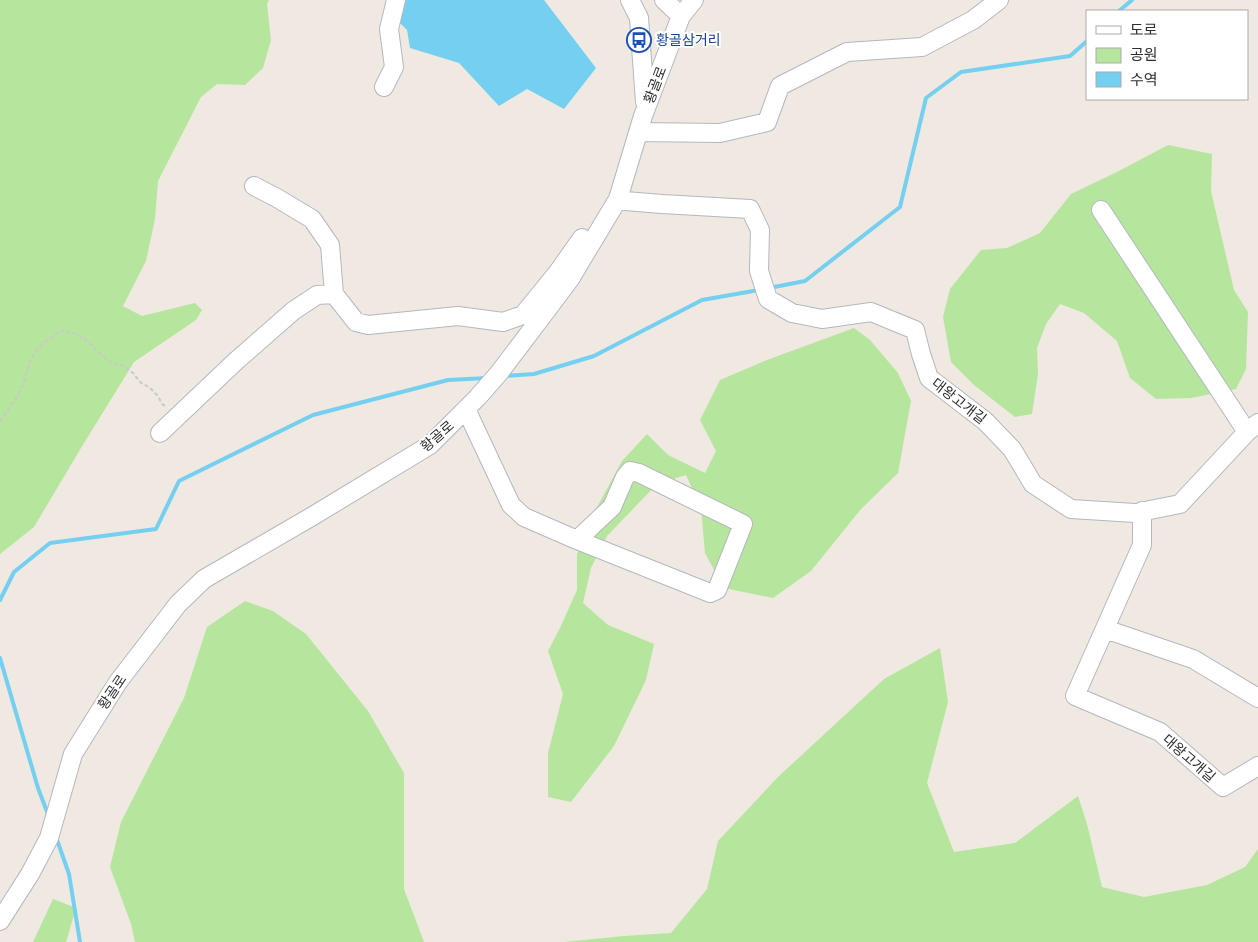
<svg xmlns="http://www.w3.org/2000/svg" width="1258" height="942" viewBox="0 0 1258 942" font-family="Ubuntu,'Noto Sans KR',sans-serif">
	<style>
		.green { fill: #b6e59e }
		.water { fill: #75cff0 }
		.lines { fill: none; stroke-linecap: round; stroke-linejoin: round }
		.stream { stroke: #75cff0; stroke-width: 4 }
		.minor-casing { stroke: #b4b7c1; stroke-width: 20 }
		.path { stroke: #c9c9c9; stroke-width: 2; stroke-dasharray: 4 2.5; stroke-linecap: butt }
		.minor { stroke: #fff; stroke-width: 18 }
		.labels { text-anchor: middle; stroke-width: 4; stroke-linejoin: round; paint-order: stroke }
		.transit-label { font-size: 14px; fill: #164399; stroke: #fff; text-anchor: start }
		.street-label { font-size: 14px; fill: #2e2e2e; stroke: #fff }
	</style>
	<rect width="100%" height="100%" fill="#efe9e1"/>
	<path class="green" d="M0,0h269l-2,4 4,36 -8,28 -18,17 -28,-1 -16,13 -43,84 -3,38 -9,42 -23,45 19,10 53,-13 7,7 -6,10 -62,42 -53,86 -47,79 -34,27z
		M1168,145l44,9 -1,37 23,99 14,22 -2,57 -10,20 -45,9 -35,1 -26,-21 -13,-37 -33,-28 -24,-9 -14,20 -9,24 1,26 -6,40 -17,3 -41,-32 -23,-23 -8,-45 7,-28 31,-39 26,-2 33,-15 31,-39 48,-23z
		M854,328l16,12 28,33 13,28 -13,72 -37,36 -50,62 -38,27 -49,-10 -19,-35 -4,-45 -15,-33 -29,9 -50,52 -16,32 -8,35 25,22 46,19 -8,36 -32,66 -43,56 -23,-5v-44l15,-59 -15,-43 12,-23 17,-38v-36l19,-45 26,-48 25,-27 21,21 37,18 11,-22 -16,-31 20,-40 47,-20z
		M245,601l28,10 33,23 62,77 36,62v116l20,53h-289l-4,-18 -21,-57 11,-45 63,-124 23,-71z
		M940,648l8,54 -21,81 27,69 61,-9 63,-47 9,28 15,63 42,10 63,-12 38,-18 13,-18v93h-695l61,-6 47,-3 36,-44 11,-48 60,-64 106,-98z
		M53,899l23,9 -10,34h-33z"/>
	<path class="water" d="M404,0h140l52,68 -32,41 -37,-20 -28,17 -40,-43 -49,-15 -3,-18 -12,-12z"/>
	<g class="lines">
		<path class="stream" d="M1119,11l13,-11
			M769,288l36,-7 95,-74 26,-109 35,-26 109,-16 17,-15
			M504,376l30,-2 60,-18 108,-56 57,-10
			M0,600l14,-28 36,-29 106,-14 23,-48 134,-66 135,-35 39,-2
			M0,658l38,130 11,29
			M56,837l13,37 11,68"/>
		<defs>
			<path id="minor" d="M630,0l9,18 6,84
				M664,0l17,16 13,-16
				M384,87l10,-20 -5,-38 7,-29
				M639,132l81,1 47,-11 13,-36 67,-34 75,-5 51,-27 26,-20
				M254,186l23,12 35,21 18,26 4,49
				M618,199l7,2 37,3 88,5 10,21 -1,41 9,28 24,14 30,6 49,-7 44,18 6,24 8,24 56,43 27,28 21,35 38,25 64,4 45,-9 67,-72 11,-9
				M1101,210l146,222
				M466,409l45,96 13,12 53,23 133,53 7,-3 26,-66 -104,-51 -9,-2 -5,6 -13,30 -35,33
				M160,433l76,-72 57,-50 24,-16 17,-1 22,28 12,3 90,-9 45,6 20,-7 35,-43 24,-34
				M1142,511v34l-67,151 85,36 63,55 35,-21
				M1105,629l88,30 65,39
				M0,921l30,-47 19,-36 24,-84 45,-72 60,-78 26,-25 107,-62 119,-72 48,-48 21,-24 44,-58 27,-36 48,-80 25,-83 38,-100"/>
		</defs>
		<use href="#minor" class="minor-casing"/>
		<path class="path" d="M0,421c7,-9 14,-19 19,-29 6,-9 7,-20 11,-30 7,-15 19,-25 34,-32l19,7 24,23 7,4 10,2 9,7 8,10 8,4 9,9 4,8 5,3"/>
		<use href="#minor" class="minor"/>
	</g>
	<defs>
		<symbol id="bus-ring" viewBox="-11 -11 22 22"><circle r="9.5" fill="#fff" stroke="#1a4fb4" stroke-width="1.5"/><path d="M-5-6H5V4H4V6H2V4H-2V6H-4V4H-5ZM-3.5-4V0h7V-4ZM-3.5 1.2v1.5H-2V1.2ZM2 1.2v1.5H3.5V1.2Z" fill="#1a4fb4"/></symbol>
	</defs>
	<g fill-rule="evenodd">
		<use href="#bus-ring" x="625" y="26" width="28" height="28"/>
	</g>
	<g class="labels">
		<g class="transit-label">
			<text x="656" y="45">황골삼거리</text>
		</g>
		<g class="street-label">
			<text transform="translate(655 85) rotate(-69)" y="5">황골로</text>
			<text transform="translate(959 401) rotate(38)" y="5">대왕고개길</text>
			<text transform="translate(437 436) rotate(-41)" y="5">황골로</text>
			<text transform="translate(112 692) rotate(-56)" y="5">황골로</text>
			<text transform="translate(1189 758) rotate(41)" y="5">대왕고개길</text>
		</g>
	</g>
	<rect x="1086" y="10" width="162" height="90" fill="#ffffff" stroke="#ababab"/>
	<rect x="1096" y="26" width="25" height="8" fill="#ffffff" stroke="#ababab"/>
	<text x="1130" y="35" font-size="15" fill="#2e2e2e">도로</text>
	<rect x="1096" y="48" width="25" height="15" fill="#b6e59e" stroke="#ababab"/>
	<text x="1130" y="60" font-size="15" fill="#2e2e2e">공원</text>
	<rect x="1096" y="72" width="25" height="15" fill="#75cff0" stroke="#ababab"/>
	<text x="1130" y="85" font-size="15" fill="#2e2e2e">수역</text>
</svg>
